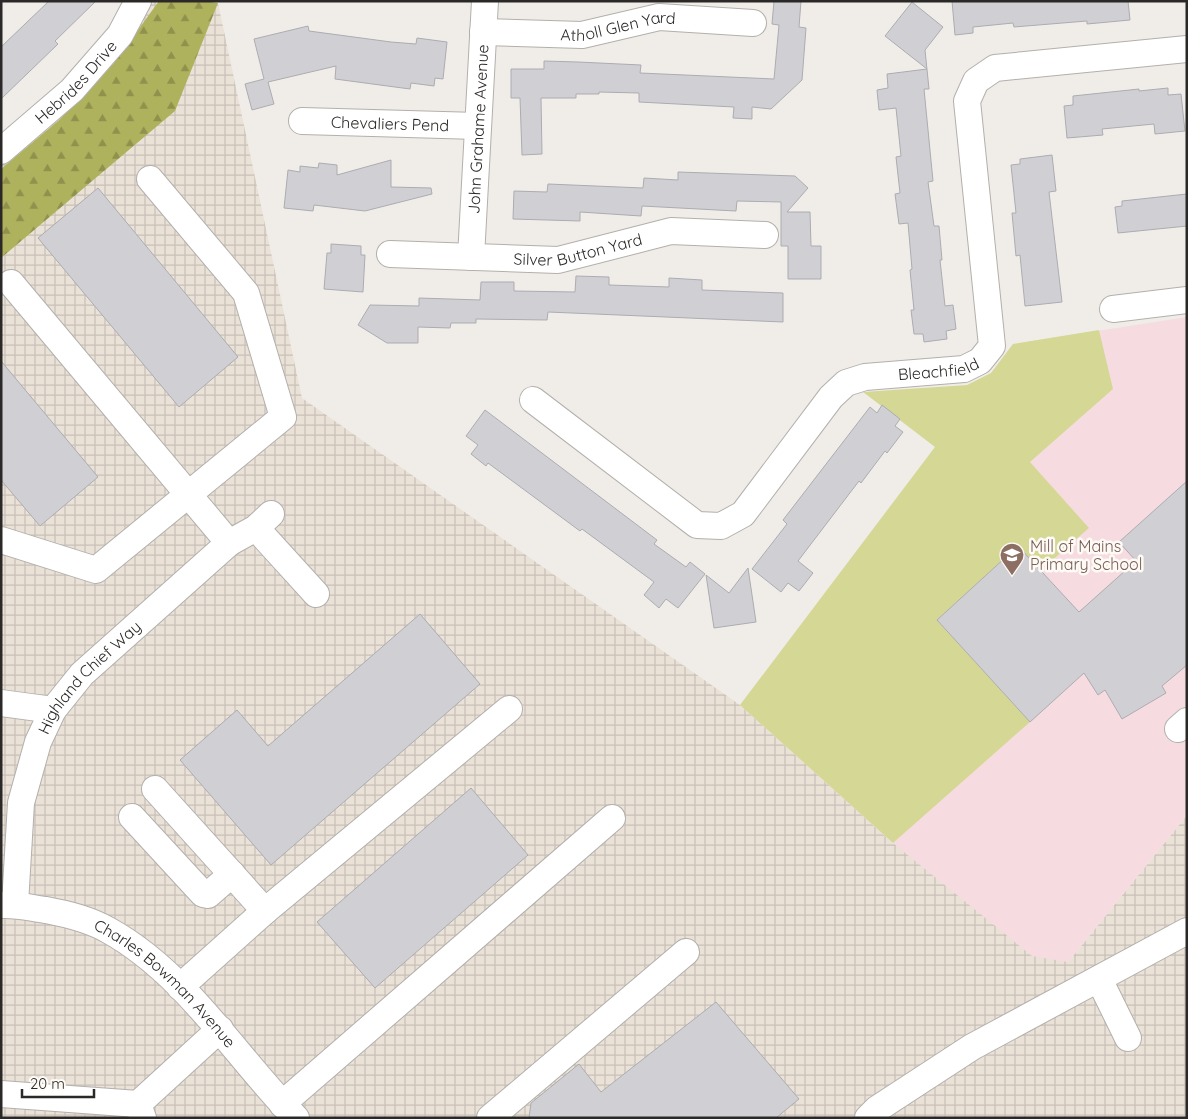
<svg xmlns="http://www.w3.org/2000/svg" width="1188" height="1119" viewBox="0 0 1188 1119" font-family="Quicksand,sans-serif">
	<style>
		.industrial { fill: url(#industrial-grid) }
		.education { fill: #f6dce1 }
		.green { fill: #d5d895 }
		.forest { fill: url(#forest-firs) }
		.building { fill: #d0cfd4; stroke: #acacb1 }
		.lines { fill: none; stroke-linecap: round; stroke-linejoin: round }
		.minor-casing { stroke: #b3b0ac; stroke-width: 28 }
		.minor { stroke: #fff; stroke-width: 26 }
		.labels { text-anchor: middle; stroke-width: 5; stroke-linejoin: round; paint-order: stroke }
		.street-label { font-size: 16px; fill: #2a2927; stroke: #fefaf6 }
		.education-label { font-size: 16px; fill: #785e54; stroke: #fefaf6; text-anchor: start }
	</style>
	<defs>
		<pattern id="industrial-grid" width="8" height="8" patternUnits="userSpaceOnUse" patternTransform="scale(1.25)"><rect width="8" height="8" fill="#eae1d7"/><path d="M0 4h8M4 0v8" fill="none" stroke="#c9c1b9"/></pattern>
		<pattern id="forest-firs" width="22" height="20" patternUnits="userSpaceOnUse" patternTransform="scale(1.25)"><rect width="22" height="20" fill="#afb25c"/><path d="M5 1l3.5 6h-7zM16 11l3.5 6h-7z" fill="#8f914c"/></pattern>
	</defs>
	<rect width="100%" height="100%" fill="#f0ede9"/>
	<path class="industrial" d="M138,1h66l14,2 84,395 438,307 153,138 175,119 119,-147v303h-1186v-967z"/>
	<path class="education" d="M1187,317v498l-119,147 -36,-6 -139,-113 -153,-138 273,-361z"/>
	<path class="green" d="M1099,330l14,59 -83,73 59,66 -49,43 -22,-25 -81,74 93,102 -137,121 -153,-138 195,-258 -72,-55 104,-7 24,-12 22,-29z"/>
	<path class="forest" d="M159,1h45l14,2 -43,108 -174,147v-89l57,-48 56,-58z"/>
	<path class="building" d="M49,1h47l-41,40 3,3 -57,55v-52z
		M774,1h27l-2,26 7,1 -4,52 -31,29 -19,-2v12l-19,-1 1,-11 -95,-5v-9l-40,-1v2h-23v4h-35l1,56 -20,1 -2,-57h-9v-29h33v-8l34,1 63,3 -1,8 134,6 5,-54 -7,-1z
		M952,1h176l2,19 -43,4v-3l-73,6 -1,-4 -40,4v6l-18,2z
		M912,2l31,25 -18,23 4,39h-5l9,92 -5,1 6,44h5l3,34h-2l5,46 8,-1 3,24 -10,2 1,8 -23,3 -1,-8h-9l-3,-24h3l-4,-40 2,-1 -4,-46 -9,1 -4,-30 5,-1 -4,-36 5,-1 -5,-48 -17,2 -2,-20 11,-2 -1,-14 40,-5 -42,-33z
		M308,26l1,5 82,11 25,2 1,-6 30,4 -4,37 -8,-1 -1,8 -23,-3 -1,6 -75,-10 1,-13 -68,16 6,22 -22,6 -7,-26 19,-5 -10,-40z
		M1168,88v7l13,-1 4,37 -30,3 -1,-10 -52,5 1,6 -36,3 -3,-32 9,-1v-9l66,-7v2z
		M1052,155l4,36 -7,1 13,110 -37,4 -5,-51 -4,1 -4,-43h4l-5,-48 9,-1v-5z
		M391,160v27l40,1 1,6 -67,17 -51,-6 -1,6 -29,-3 4,-38 12,2v-6l18,2 1,-5 18,2v10z
		M678,172l117,4 13,12 -21,24h23l1,34h10v33h-33v-33h-7v-44l-44,-1 -1,10 -94,-5 -1,10 -61,-4v9l-67,-2 1,-28 33,1 1,-8 95,4 1,-10 34,2z
		M98,188l140,169 -59,50 -141,-169z
		M1187,194v32l-69,7 -3,-26 7,-1v-5z
		M331,244l30,2v9h4l-2,37 -39,-3 3,-36h4z
		M576,276l33,1v8l60,2v-9l33,2v10l81,3v29l-235,-10 -1,8 -71,-1v4h-25l-1,5 -32,-1v16h-31l-29,-18 12,-20 49,1v-8l61,2 1,-18h33v9l61,1z
		M1,361l97,116 -58,49 -39,-46z
		M882,405l18,14 -5,7 8,6 -16,21 -2,-2 -24,32 -2,-2 -61,80 15,12 -14,18 -11,-8 -7,9 -29,-23 35,-45 -4,-4 87,-113 7,6z
		M485,410l172,130 -3,4 32,23 4,-5 15,12 -27,34 -12,-9 -7,9 -15,-13 10,-13 -72,-53 -2,2 -92,-68 -2,3 -15,-12 7,-9 -12,-9z
		M1187,481v184l-25,21 4,7 -44,26 -17,-29 -7,5 -14,-22 -54,49 -93,-102 81,-74 61,66 57,-51 -17,-19z
		M748,568l8,54 -42,6 -8,-53 23,18z
		M420,614l60,70 -209,181 -91,-105 57,-50 31,36z
		M471,788l57,67 -153,133 -58,-66z
		M716,1002l83,97 -23,19h-247l2,-15 48,-39 22,28z"/>
	<g class="lines">
		<defs>
			<g id="minor">
				<path id="s1" d="M483,32l99,3 77,-18 94,6"/>
				<path id="s2" d="M302,121l176,5"/>
				<path id="s3" d="M1,151l71,-61 48,-55 18,-34"/>
				<path id="s4" d="M390,254l168,6 113,-29 94,4"/>
				<path id="s5" d="M471,257l14,-256"/>
				<path d="M11,283l218,260"/>
				<path d="M1113,309l74,-9"/>
				<path id="s6" d="M533,400l164,125 24,1 22,-12 88,-117 15,-14 19,-6 99,-8 16,-8 12,-15 -25,-245 9,-20 19,-13 192,-19"/>
				<path d="M256,528l60,66"/>
				<path d="M1,540l95,30 187,-153 -37,-124 -96,-114"/>
				<path d="M1,703l52,7"/>
				<path d="M1178,729l9,-8"/>
				<path d="M155,789l110,122"/>
				<path d="M132,817l71,77 5,1 24,-21"/>
				<path id="s7" d="M15,904l6,-101 17,-61 15,-32 29,-36 147,-131 27,-15 15,-14"/>
				<path id="s8" d="M1,905c16,-1 30,3 45,5 21,4 43,9 62,20 78,43 127,126 188,188"/>
				<path d="M1099,979l29,59"/>
				<path d="M180,987l85,-76 244,-202"/>
				<path d="M1,1094l137,10"/>
				<path d="M282,1104l330,-286"/>
				<path d="M143,1118l-5,-14 82,-75"/>
				<path d="M490,1118l196,-166"/>
				<path d="M868,1118l9,-9 95,-62 215,-116"/>
			</g>
		</defs>
		<use href="#minor" class="minor-casing"/>
		<use href="#minor" class="minor"/>
	</g>
	<defs>
		<symbol id="school-pin" viewBox="-11 -11 22 30"><path d="M0 17L-7.5 6A9.5 9.5 0 1 1 7.5 6Z" fill="#8d6e63" stroke="#fefaf6"/><path d="M0-5L7-2L0 1L-7-2ZM-4 1L0 2.5L4 1V4Q0 6-4 4Z" fill="#fff"/></symbol>
	</defs>
	<g fill-rule="evenodd">
		<use href="#school-pin" x="998" y="541" width="28" height="38"/>
	</g>
	<g class="labels">
		<g class="street-label">
			<text dy="6" stroke="none"><textPath href="#s1" startOffset="136">Atholl Glen Yard</textPath></text>
			<text dy="6" stroke="none"><textPath href="#s3" startOffset="102">Hebrides Drive</textPath></text>
			<text dy="6" stroke="none"><textPath href="#s2" startOffset="88">Chevaliers Pend</textPath></text>
			<text dy="6" stroke="none"><textPath href="#s5" startOffset="128">John Grahame Avenue</textPath></text>
			<text dy="6" stroke="none"><textPath href="#s4" startOffset="189">Silver Button Yard</textPath></text>
			<text dy="6" stroke="none"><textPath href="#s6" startOffset="516">Bleachfield</textPath></text>
			<text dy="6" stroke="none"><textPath href="#s7" startOffset="248">Highland Chief Way</textPath></text>
			<text dy="6" stroke="none"><textPath href="#s8" startOffset="189">Charles Bowman Avenue</textPath></text>
		</g>
		<g class="education-label">
			<text x="1030" y="552">Mill of Mains<tspan x="1030" dy="18">Primary School</tspan></text>
		</g>
	</g>
	<rect width="1188" height="1119" fill="none" stroke="#2a2927" stroke-width="5"/>
	<path d="M22 1089v8h72v-8" fill="none" stroke="#2a2927" stroke-width="2.5"/>
	<text x="30" y="1089" font-size="15" fill="#2a2927" stroke="#fefaf6" stroke-width="4" paint-order="stroke">20 m</text>
</svg>
